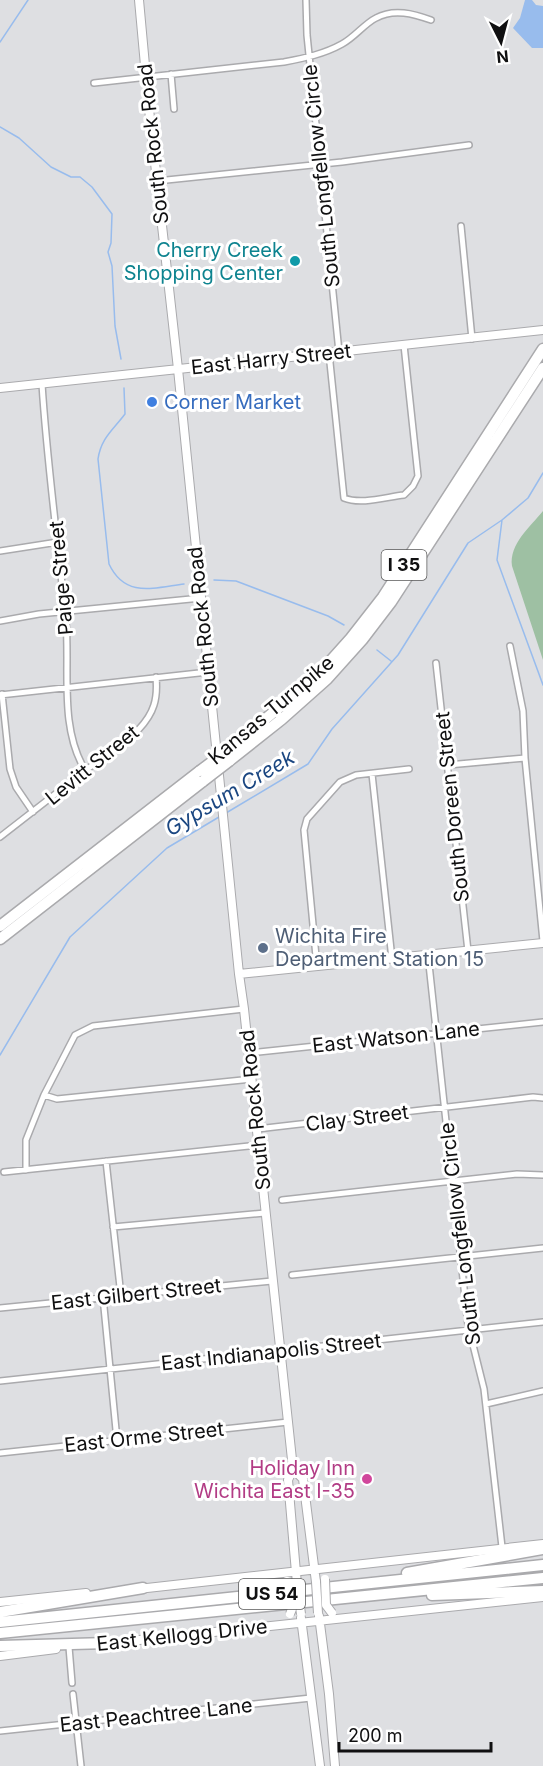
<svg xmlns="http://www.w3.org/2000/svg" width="543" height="1766" viewBox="0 0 543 1766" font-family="Inter,sans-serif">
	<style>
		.green { fill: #9ec0a3 }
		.water { fill: #98bced }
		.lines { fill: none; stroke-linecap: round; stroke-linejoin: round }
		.stream { stroke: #98bced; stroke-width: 1.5 }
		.street-casing { stroke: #aaaaad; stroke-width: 8 }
		.secondary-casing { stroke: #aaaaad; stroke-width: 10 }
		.highway-casing { stroke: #aaaaad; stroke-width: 13 }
		.street { stroke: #fff; stroke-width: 5 }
		.secondary { stroke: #fff; stroke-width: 8 }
		.highway { stroke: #fff; stroke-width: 10 }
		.secondary-bridge-casing { stroke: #aaaaad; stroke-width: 10; stroke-linecap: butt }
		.highway-bridge-casing { stroke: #aaaaad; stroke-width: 13; stroke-linecap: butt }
		.secondary-bridge { stroke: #fff; stroke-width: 8 }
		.highway-bridge { stroke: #fff; stroke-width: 10 }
		.culture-dot { fill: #0f9aa8; stroke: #fff; stroke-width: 2 }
		.shop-dot { fill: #3f7fe0; stroke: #fff; stroke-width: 2 }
		.service-dot { fill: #5c6f8a; stroke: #fff; stroke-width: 2 }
		.hotel-dot { fill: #d1479c; stroke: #fff; stroke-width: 2 }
		.labels { text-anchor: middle; stroke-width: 6; stroke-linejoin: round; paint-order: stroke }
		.shield { fill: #fff; stroke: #585858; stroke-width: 1.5 }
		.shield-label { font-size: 18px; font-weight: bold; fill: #101011 }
		.street-label { font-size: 20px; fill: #101011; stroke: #fff }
		.culture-label { font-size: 20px; fill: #0d838f; stroke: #fff; text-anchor: end }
		.shop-label { font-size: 20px; fill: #366cbe; stroke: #fff; text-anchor: start }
		.service-label { font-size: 20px; fill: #4e5e75; stroke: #fff; text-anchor: start }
		.hotel-label { font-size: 20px; fill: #b23c85; stroke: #fff; text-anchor: end }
		.water-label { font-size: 21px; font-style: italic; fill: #1a4681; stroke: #fff }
	</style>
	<rect width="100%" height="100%" fill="#dedfe2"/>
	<path class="green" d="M543,511v149l-31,-94c-3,-22 18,-39 31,-55z"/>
	<path class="water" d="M525,0h7l4,5 7,1v42h-11l-19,-20 7,-10z"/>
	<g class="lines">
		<path class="stream" d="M0,42l28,-42
			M0,127l19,11 32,29 20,10h9l12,10 20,27 -1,29 -3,9 4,14 3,60 6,33
			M124,388l1,26c-12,16 -24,24 -27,45l11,105c16,34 44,24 75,20
			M502,520l-5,40 46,125
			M214,580l22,1 92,35 16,9
			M377,650l14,11
			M226,813l82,-49 24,-35 66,-74 70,-112 34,-23 26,-22 15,-25
			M0,1055l70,-118 97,-89 52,-31"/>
		<defs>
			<path id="street" d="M306,0l1,35 32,317
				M171,74l3,35
				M94,83l190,-21c21,-4 40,-8 58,-18 13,-7 22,-20 34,-26 18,-10 38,-4 55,2
				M157,181l185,-19 127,-17
				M461,226l11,113
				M329,353l15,145c17,7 42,-1 60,-3l9,-9 5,-10 -14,-131
				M42,384c5,79 16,158 24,238 4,48 -7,105 19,148
				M0,551l58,-9
				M0,621l39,-7 162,-16
				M510,646l13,65 2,47 18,183
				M436,663l32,288
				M2,694l8,75 6,18 17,25
				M0,695l208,-23
				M448,765l77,-7
				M372,774l20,185
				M0,837l139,-108c15,-16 19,-30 17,-52
				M428,955l40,370 16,64 18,158
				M317,967l-13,-137 3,-11 33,-37 16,-7 53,-6
				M249,1053l294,-31
				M44,1095l13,4 195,-20
				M257,1129l276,-32 10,1
				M106,1161l15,135
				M26,1170v-30l18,-45 31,-60 18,-9 151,-17
				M4,1172l254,-27
				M282,1200l235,-26 26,1
				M113,1227l152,-14
				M292,1275l251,-27
				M103,1297l14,143
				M0,1308l272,-27
				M0,1381l543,-59
				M486,1404l57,-13
				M0,1453l288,-31
				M69,1647l3,36
				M73,1694l8,72
				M0,1731l311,-33"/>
			<path id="secondary" d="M139,0l10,109 29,260 61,605 5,35 49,460 -5,11 9,104
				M0,388l543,-58
				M239,974l304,-31
				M293,1469l10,10 13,103
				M138,1589l405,-45
				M0,1602l86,-9
				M319,1616l10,78 6,72
				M301,1618l19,148
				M102,1644l441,-47
				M0,1656l56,-7"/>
			<path id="highway" d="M228,750l89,-74 34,-38 32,-41 160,-248
				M229,761l53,-42 45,-40 35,-39 29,-38 152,-234
				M0,926l200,-155
				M0,939l203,-158
				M407,1573l136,-24
				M432,1595l111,-4
				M0,1612l143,-24
				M0,1622l543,-57
				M0,1633l543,-55
				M0,1646l108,-3"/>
		</defs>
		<use href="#street" class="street-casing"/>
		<use href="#secondary" class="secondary-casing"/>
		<use href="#highway" class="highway-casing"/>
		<use href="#street" class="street"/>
		<use href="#secondary" class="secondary"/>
		<use href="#highway" class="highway"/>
		<defs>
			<path id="secondary-bridge" d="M325,1579l1,26 6,8
				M287,1581l5,28 -2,5
				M316,1582l2,31
				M297,1584l4,30"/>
			<path id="highway-bridge" d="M200,771l28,-21
				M203,781l26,-20"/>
		</defs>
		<use href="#secondary-bridge" class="secondary-bridge-casing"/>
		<use href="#highway-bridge" class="highway-bridge-casing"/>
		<use href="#secondary-bridge" class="secondary-bridge"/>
		<use href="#highway-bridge" class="highway-bridge"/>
	</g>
	<circle class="culture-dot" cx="295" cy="261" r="6"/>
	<circle class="shop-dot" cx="152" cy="402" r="6"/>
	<circle class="service-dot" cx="263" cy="948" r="6"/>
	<circle class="hotel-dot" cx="367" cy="1479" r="6"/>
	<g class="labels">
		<g class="shield">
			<rect x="381.5" y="550" width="45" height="30" rx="4.5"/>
			<rect x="239" y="1579" width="66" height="30" rx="4.5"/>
		</g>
		<g class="shield-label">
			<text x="404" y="571">I 35</text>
			<text x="272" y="1600">US 54</text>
		</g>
		<g class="street-label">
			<text transform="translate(153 144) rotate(-96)" y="7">South Rock Road</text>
			<text transform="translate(321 176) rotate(-96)" y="7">South Longfellow Circle</text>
			<text transform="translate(271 359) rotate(-6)" y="7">East Harry Street</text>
			<text transform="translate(61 578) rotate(-95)" y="7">Paige Street</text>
			<text transform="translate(203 627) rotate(-96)" y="7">South Rock Road</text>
			<text transform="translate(271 710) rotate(-40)" y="7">Kansas Turnpike</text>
			<text transform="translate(92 765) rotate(-39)" y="7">Levitt Street</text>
			<text transform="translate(452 807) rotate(-96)" y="7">South Doreen Street</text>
			<text transform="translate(396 1037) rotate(-6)" y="7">East Watson Lane</text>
			<text transform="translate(255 1110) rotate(-96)" y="7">South Rock Road</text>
			<text transform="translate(357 1118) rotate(-7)" y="7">Clay Street</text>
			<text transform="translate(460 1234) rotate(-97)" y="7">South Longfellow Circle</text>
			<text transform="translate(136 1294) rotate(-6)" y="7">East Gilbert Street</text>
			<text transform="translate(271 1352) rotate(-6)" y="7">East Indianapolis Street</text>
			<text transform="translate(144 1437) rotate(-6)" y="7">East Orme Street</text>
			<text transform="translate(182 1635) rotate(-6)" y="7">East Kellogg Drive</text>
			<text transform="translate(156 1715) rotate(-6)" y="7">East Peachtree Lane</text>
		</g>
		<g class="culture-label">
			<text x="283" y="257">Cherry Creek<tspan x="283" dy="23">Shopping Center</tspan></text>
		</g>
		<g class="shop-label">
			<text x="164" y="409">Corner Market</text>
		</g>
		<g class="service-label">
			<text x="275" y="943">Wichita Fire<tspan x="275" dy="23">Department Station 15</tspan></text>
		</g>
		<g class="hotel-label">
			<text x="355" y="1475">Holiday Inn<tspan x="355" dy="23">Wichita East I-35</tspan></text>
		</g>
		<g class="water-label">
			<text transform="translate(230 793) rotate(-31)" y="7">Gypsum Creek</text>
		</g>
	</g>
	<g transform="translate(501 42) rotate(174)" stroke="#ffffff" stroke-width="4.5" paint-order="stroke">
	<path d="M0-4.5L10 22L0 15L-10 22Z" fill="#101011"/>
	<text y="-9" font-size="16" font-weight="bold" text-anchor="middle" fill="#101011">N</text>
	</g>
	<path d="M339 1742v9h152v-9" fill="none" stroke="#101011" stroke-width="3"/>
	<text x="348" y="1742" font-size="18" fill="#101011" stroke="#ffffff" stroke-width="4.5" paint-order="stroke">200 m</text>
</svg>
